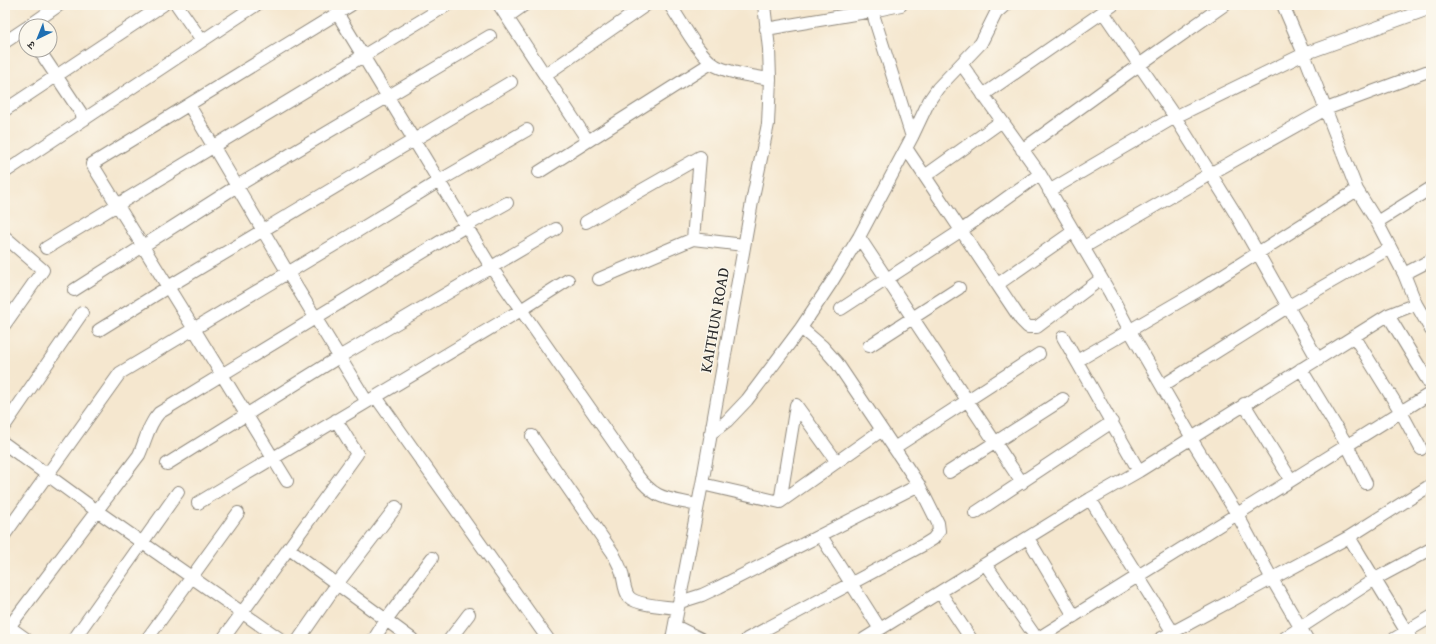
<svg xmlns="http://www.w3.org/2000/svg" width="1436" height="644" viewBox="0 0 1436 644" font-family="'Gentium Book Plus','Noto Serif Devanagari',serif">
	<style>
		.lines { fill: none; stroke-linecap: round; stroke-linejoin: round }
		.minor-casing { stroke: #90897d; stroke-width: 14 }
		.minor { stroke: #fff; stroke-width: 12 }
		.labels { text-anchor: middle; stroke-width: 3; stroke-linejoin: round; paint-order: stroke }
		.street-label { font-size: 16px; fill: #2b2b2b; stroke: #fbf7ec }
	</style>
	<rect width="100%" height="100%" fill="#fbf7ec"/>
	<filter id="ink" filterUnits="userSpaceOnUse"><feTurbulence type="fractalNoise" baseFrequency=".025" numOctaves="2"/><feDisplacementMap in="SourceGraphic" scale="8" xChannelSelector="R" yChannelSelector="G"/><feConvolveMatrix kernelMatrix="1 2 1 2 8 2 1 2 1" color-interpolation-filters="sRGB"/></filter>
	<filter id="wash" filterUnits="userSpaceOnUse"><feTurbulence type="fractalNoise" baseFrequency=".012" numOctaves="4" result="noise"/><feDisplacementMap in="SourceGraphic" scale="16" xChannelSelector="R" yChannelSelector="G"/><feGaussianBlur stdDeviation="0.9" result="paint"/><feColorMatrix in="noise" values="0 0 0 0 0 0 0 0 0 0 0 0 0 0 0 0 0 1.4 0 .05"/><feComposite in="paint" operator="in"/></filter>
	<g filter="url(#wash)">
		<rect width="100%" height="100%" fill="#f5e7cf"/>
	</g>
	<g filter="url(#ink)">
		<g class="lines">
			<defs>
				<path id="minor" d="M177,5l25,36
					M499,5l89,136
					M670,5c11,16 30,52 46,61 16,8 37,10 54,13
					M1283,5l21,49 53,136 20,32 27,52 12,30 15,26
					M872,11l29,-6
					M1103,12l72,105 62,99 81,144
					M337,13l154,254 145,207c20,27 31,24 61,31
					M507,17l17,-12
					M29,26l30,-21
					M766,29l106,-18 40,126
					M5,42l21,-14
					M39,50l46,69
					M962,65l78,109 70,119 20,38 62,107
					M545,75l101,-70
					M983,95l130,-90
					M189,105l99,168 79,129
					M5,110l158,-105
					M906,148l115,172 7,7h9l64,-48
					M1022,150l117,-85 85,-60
					M5,172l251,-167
					M539,172l172,-109
					M925,176l77,-55
					M1049,191l126,-74 129,-63 127,-46
					M586,222l114,-65 -7,82
					M1377,222l54,-34
					M5,237l38,33 -38,54
					M859,237l163,246
					M1084,247l126,-73 116,-65 105,-39
					M46,248l401,-243
					M1404,274l27,-14
					M599,279l94,-40 51,6
					M998,284l76,-53
					M74,290l163,-104 253,-150
					M841,309l121,-79 78,-56
					M1388,315l43,71
					M99,330l69,-43 343,-205
					M1354,336l47,76 20,37
					M1063,337l76,134
					M869,346l90,-58
					M1077,361l124,-72 156,-99
					M1301,369l46,76 19,38
					M1162,386l127,-80 101,-58
					M376,397l172,242
					M1244,404l47,76
					M5,425l77,-112
					M710,434l17,-13 20,-21 54,-72 30,-45 28,-46 53,-100 17,-36 9,-13 43,-45 15,-30 9,-8
					M532,436l81,117c3,7 7,13 9,20 2,8 2,18 7,24 7,8 38,10 49,11
					M1190,437l47,77 35,65 35,60
					M5,444l92,67 183,128
					M894,448l145,-94
					M167,464l172,-107 217,-128
					M949,472l114,-73
					M287,481l-93,-152 -102,-165 259,-159
					M702,484l78,18 102,-72
					M1090,499l82,132
					M780,502l16,-97 41,57
					M198,503l323,-193 47,-30
					M975,513l137,-91
					M5,534l115,-161 231,-138 88,-54 88,-51
					M821,536l59,93
					M1349,537l62,102
					M1028,538l46,78
					M288,548l124,91
					M986,565l51,74
					M940,592l31,47
					M680,602l22,-7 17,-8 200,-102
					M5,624l21,15
					M675,626l26,13
					M9,627l130,-172c7,-15 9,-30 20,-42l307,-187 41,-23
					M74,639l104,-147
					M147,639l91,-126
					M223,639l134,-185 -21,-34
					M299,639l38,-55 59,-77
					M374,639l12,-19 46,-62
					M450,639l19,-25
					M672,639l30,-155 50,-282 16,-78 2,-45 -1,-30 -5,-44
					M747,639l178,-95 8,-5 6,-8 -1,-8 -19,-38 -82,-122 -15,-17 -21,-18
					M864,639l226,-140 49,-28 249,-156 28,-11
					M1037,639l394,-246
					M1160,639l189,-102 82,-52
					M1283,639l92,-60 56,-30
					M1394,639l37,-22"/>
			</defs>
			<use href="#minor" class="minor-casing"/>
			<use href="#minor" class="minor"/>
		</g>
	</g>
	<g class="labels">
		<g class="street-label">
			<text transform="translate(714 320) rotate(-80)" y="6">KAITHUN ROAD</text>
		</g>
	</g>
	<rect width="1436" height="644" fill="none" stroke="#fbf7ec" stroke-width="20"/>
	<g transform="translate(38 38) rotate(223)"><circle r="19" fill="#fbf7ec" stroke="#a8a59f"/>
	<path d="M0-3L7 15L0 10L-7 15Z" fill="#1f6fb2"/>
	<text y="-6" font-size="11" font-weight="bold" text-anchor="middle" fill="#2b2b2b">उ</text>
	</g>
</svg>
